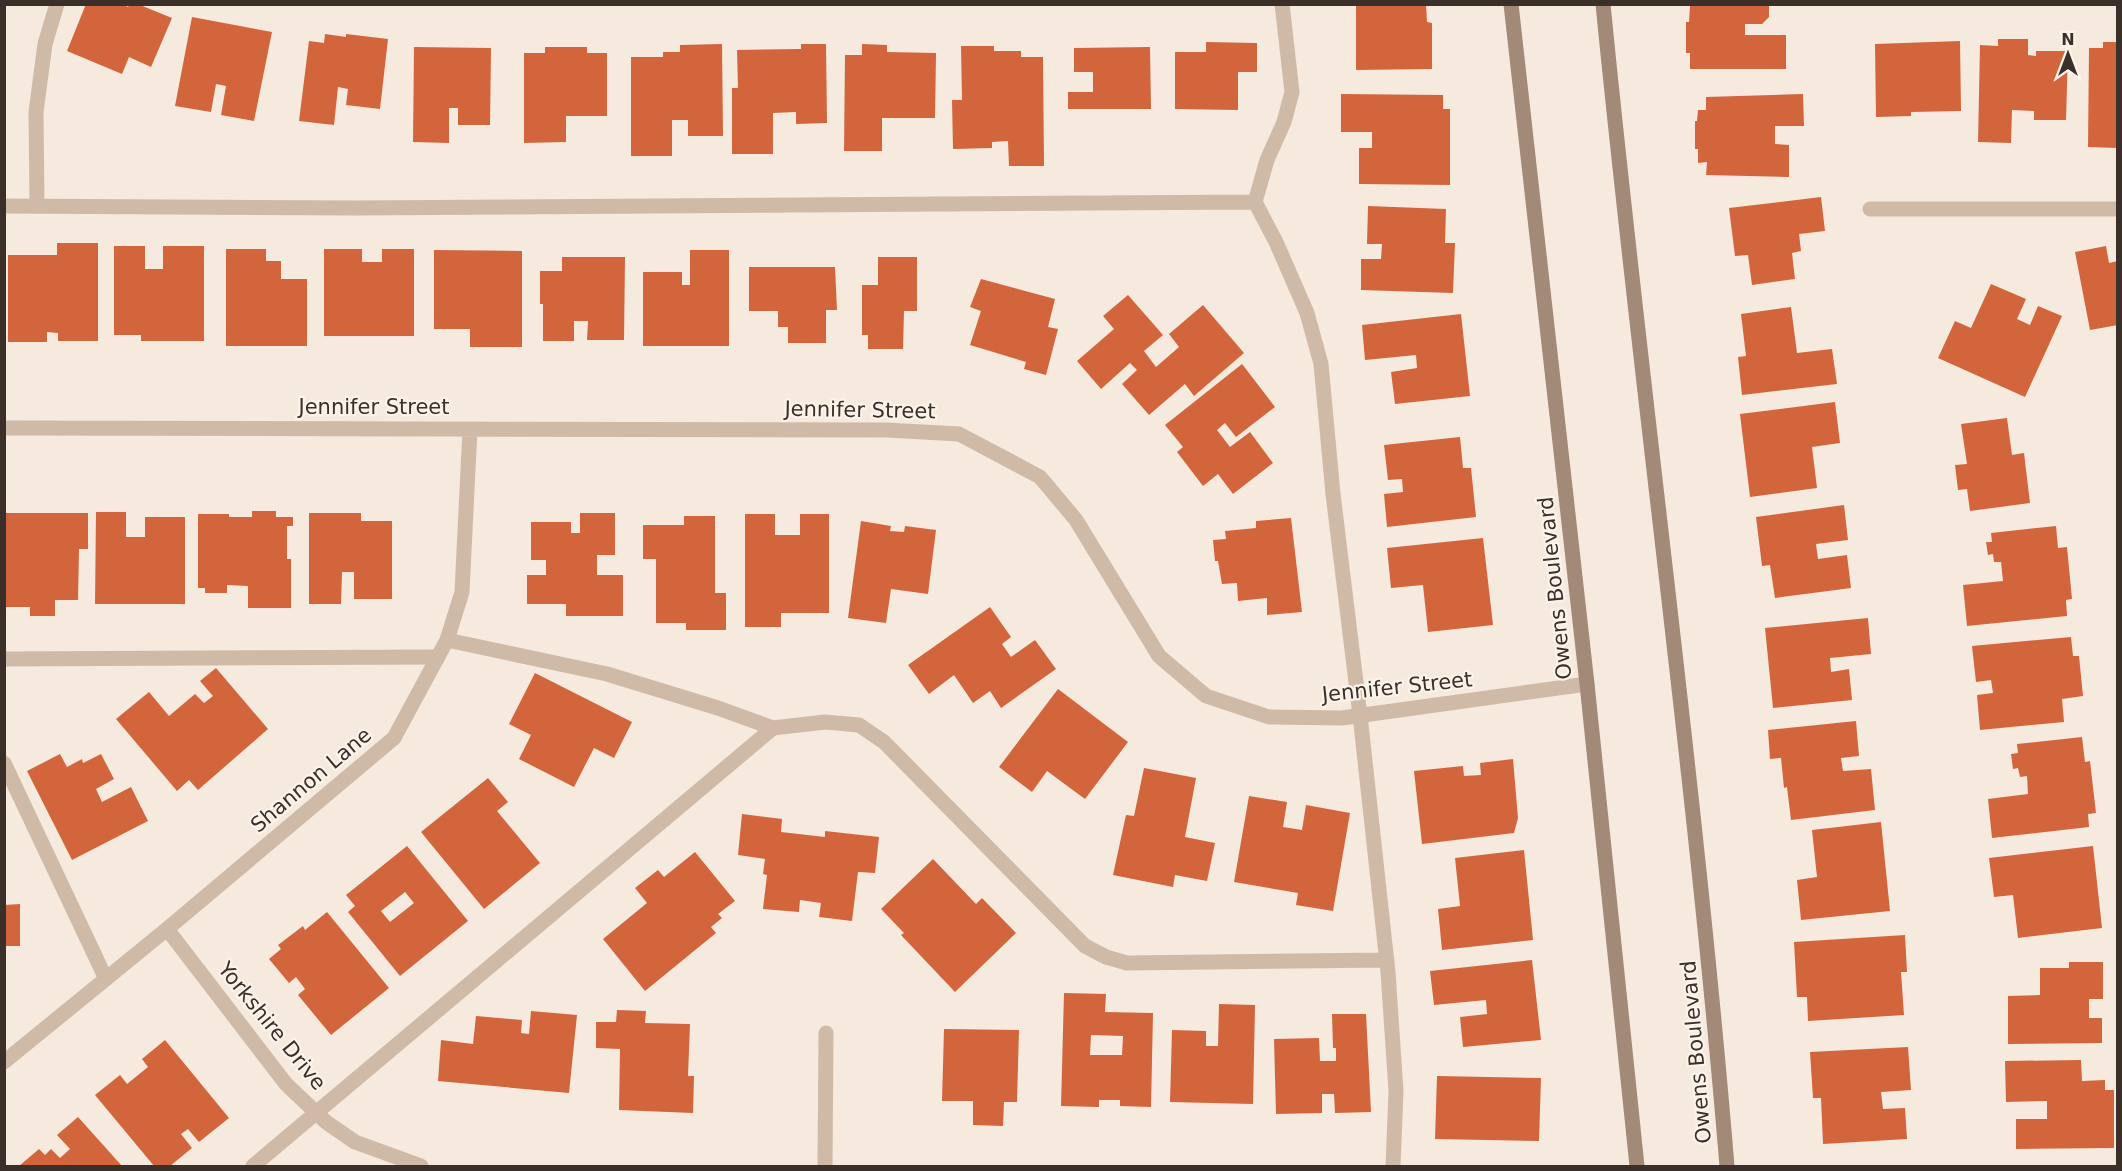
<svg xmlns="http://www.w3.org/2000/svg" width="2122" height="1171" viewBox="0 0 2122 1171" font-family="'DejaVu Sans',sans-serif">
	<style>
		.building { fill: #d3653d; fill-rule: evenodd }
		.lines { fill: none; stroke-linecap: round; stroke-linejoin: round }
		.lane { stroke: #cfbaa7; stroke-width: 15 }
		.street { stroke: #cfbaa7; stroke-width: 15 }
		.secondary { stroke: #a38978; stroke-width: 15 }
		.labels { text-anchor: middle; stroke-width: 4.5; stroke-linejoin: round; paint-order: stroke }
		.street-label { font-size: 21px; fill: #3b2f29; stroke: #fcf4eb }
	</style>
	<rect width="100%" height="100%" fill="#f5eadd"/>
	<path class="building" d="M86,4h36l6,3 1,-2h11l32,13 -21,49 -22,-10 -7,17 -55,-23z
		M1356,4h70l1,18 5,1v46l-76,1z
		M1697,4h72v13l-7,7h-17v11h41v34h-96v-16h-4v-31h3l1,-16h7z
		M192,17l80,15 -18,89 -33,-6 5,-29 -10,-2 -5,28 -36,-6z
		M325,34l21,3v-3l42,5 -8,70 -34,-4 2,-16 -10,-2 -4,38 -35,-4 10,-80 15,2z
		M1998,39h30v16l8,1v-5h32l-2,69h-32v-9l-22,-1 -1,33 -33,-1 2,-97 18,1z
		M1960,41l1,70 -50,1v4l-35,1 -1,-73z
		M1206,42l51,1v29h-19v38l-63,-1v-57h31z
		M2103,42h15v106l-30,-1 1,-99h14z
		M722,44l1,92h-35v-16h-16v36h-41v-99h32v-5h17v-7z
		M801,44h25l1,79 -31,1v-12l-23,1v41h-41v-66h6l-1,-38 64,-1z
		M862,44l25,1v7l49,1 -1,65h-53v33h-38l1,-96h17z
		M961,46h33v5h27v6h22l1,109h-35l-1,-25 -16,1v6l-39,1 -1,-49h10z
		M414,47l77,1 -1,77h-32v-17h-9v35l-36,-1z
		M545,47h42v6h20v63h-41v26l-42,1v-90h21z
		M1150,47l1,62h-83v-17h25v-20h-19v-24z
		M1341,94l102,1v14h7v76l-91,-1v-36h13v-16h-31z
		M1803,94l1,32h-29v18l14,1v32l-83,-2 1,-13 -9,1v-14h-3v-28h2l1,-11h8v-13z
		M1821,197l4,34 -26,3 2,17 -9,2 3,26 -43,6 -4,-30 -13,1 -6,-48z
		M1368,206l78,3 -1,34h10l-2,50 -92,-3v-31h20l1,-15h-15z
		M57,243h41v98h-40v-8l-11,-1v10h-39v-87h49z
		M114,246h31v23h18v-23h41v95h-63v-6h-27z
		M2106,246l3,17 9,-2v64l-28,5 -15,-78z
		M226,249h40v12h15v18h26v67h-81z
		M324,249h38v13h20v-13h32v87h-90z
		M434,250l88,1v96h-52v-18h-36z
		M690,250h39v96h-86v-74h39v13h8z
		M562,257h63l-1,83h-37l1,-19h-14v20h-31v-37h-3v-33h22z
		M878,257h39v54h-13l-1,38h-35v-14h-6v-50h16z
		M749,267h86l2,43h-11v33h-38v-16h-10v-16h-29z
		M981,279l74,20 -7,28 10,2 -12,46 -22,-6 2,-7 -56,-17 11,-34 -11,-4z
		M1991,284l35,15 -9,20 13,6 8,-19 24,10 -37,81 -87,-39 17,-37 16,7z
		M1128,295l35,40 -19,16 12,16 23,-20 -10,-13 34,-29 41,48 -50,43 -9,-12 -36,31 -27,-31 15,-14 -7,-7 -29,26 -24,-28 37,-32 -11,-13z
		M1791,307l6,46 35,-4 5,35 -95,11 -4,-38 8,-1 -5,-42z
		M1461,314l9,82 -75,8 -4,-32 26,-4 -1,-13 -51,5 -3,-35z
		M1242,364l33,43 -39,30 -11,-14 -8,7 13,17 20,-15 23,31 -40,31 -15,-20 -15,12 -26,-34 6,-5 -18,-22z
		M1835,402l5,41 -28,4 5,41 -67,9 -10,-83z
		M2007,418l5,37 12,-2 6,50 -60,8 -3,-22 -9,1 -3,-25 12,-1 -6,-40z
		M1460,437l3,31h8l5,49 -89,10 -3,-33 19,-2 -1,-13 -14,1 -4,-35z
		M1844,505l4,35 -32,4 2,15 29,-4 4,33 -76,10 -5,-33 -8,1 -6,-49z
		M252,511h24v6h17v9h-6v33h4v49h-43v-22l-21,-1v8h-22v-5h-7v-74h31v3h23z
		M96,512h30v25h19v-20h40v87h-90z
		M4,513h84v36h-9l-1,51h-23v16h-25v-9h-26z
		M309,513h52v8h31v78h-38v-27h-12l-1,32h-32z
		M580,513h35v42h-18v20h26v41h-57v-12h-39v-29h19v-15h-15v-38h40v11h9z
		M745,514h30v21h25v-21h29v99h-48v14h-36z
		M684,516h31v77h11v37h-40v-7h-30v-64h-13v-34h41z
		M1291,518l11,94 -35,3v-17l-29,3 -1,-18 -15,1 -4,-23h-3l-2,-21 13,-1 -1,-8 31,-3v-7z
		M861,521l30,5 -1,5 14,1 1,-6 31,4 -8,64 -37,-5 -5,34 -38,-5z
		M2056,526l2,22 9,-1 5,52 -6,1 1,16 -100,10 -4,-41 40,-4 -2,-19h-7l-1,-8 -5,1 -2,-13h6l-1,-9z
		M1483,538l10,87 -65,7 -5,-47 -32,3 -4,-40z
		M990,607l21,30 -9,7 9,13 24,-17 21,29 -55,39 -11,-17 -17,12 -19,-28 -25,19 -21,-29z
		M1868,618l3,36 -41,4 1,14 18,-3 3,31 -79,8 -8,-80z
		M2071,637l2,19h6l4,40 -21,3 2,23 -84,8 -3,-35 16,-2 -2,-13 -15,2 -4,-36z
		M216,668l52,61 -70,61 -9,-10 -12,11 -61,-72 33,-27 20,24 26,-22 9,9 9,-7 -13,-15z
		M535,673l97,49 -18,36 -20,-10 -20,39 -55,-28 12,-24 -22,-11z
		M1058,689l70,53 -43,57 -38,-28 -15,21 -33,-25z
		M1856,721l3,35 -18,2 2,13 28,-2 4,41 -84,10 -4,-33 -3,1 -3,-30 -11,1 -2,-29z
		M2082,737l3,25 5,-1 6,52 -8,1 1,13 -97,11 -4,-39 40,-5 -1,-18 -7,1 -2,-9 -5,1 -2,-15 7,-1 -1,-9z
		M60,754l7,13 15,-8 1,4 18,-9 13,25 -18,10 6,13 29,-15 17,34 -76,39 -45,-89z
		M1513,759l5,59 -4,15 -92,11 -8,-73 49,-5 1,10 17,-1 -1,-12z
		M1144,768l52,10 -11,59 30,6 -8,38 -32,-6 -2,12 -60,-12 13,-60 8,1z
		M488,778l20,24 -11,9 43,52 -56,46 -63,-77z
		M1249,796l38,6 -4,25 19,3 4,-25 44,8 -17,98 -37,-6 2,-12 -64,-11z
		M742,814l40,5 -1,13 44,5v-6l54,6 -4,36 -17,-1 -6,49 -33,-4 2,-14 -21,-3 -1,12 -36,-3 4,-34 -4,-1 2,-15 -27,-4z
		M1881,822l9,89 -89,9 -4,-40 20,-3 -5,-47z
		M407,846l61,75 -68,55 -52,-64 7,-6 -9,-11zM405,892l9,11 -24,19 -9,-11z
		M2093,846l9,82 -84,10 -5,-43 -19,2 -5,-39z
		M1524,850l9,90 -91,10 -4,-41 22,-3 -5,-48z
		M695,852l40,49 -17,13 4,4 -11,9 5,6 -71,58 -42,-52 44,-36 -12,-15 23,-18 6,7z
		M933,859l43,45 6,-6 34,35 -61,59 -54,-57 3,-2 -23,-24z
		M20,904v42h-16v-41z
		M327,912l62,76 -58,47 -33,-40 7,-6 -9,-12 -7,6 -20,-24 12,-10 -3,-4 25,-19 2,4z
		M1905,935l2,37h-6l3,43 -96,6 -1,-24h-10l-3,-55z
		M1532,960l9,80 -78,7 -3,-30 27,-3 -1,-14 -52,5 -4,-34z
		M2069,962h34v37h-14v19h13v25l-94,1v-48l32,-1v-27h29z
		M1064,993l42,1 -1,18 48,1 -2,94 -31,-1v-6h-21v7l-38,-1zM1091,1035l32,1 -1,19h-32z
		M1219,1004l36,1 -2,99 -83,-2 2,-72 34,1v15h12z
		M617,1010l29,1 -1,12 45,1 -2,52h6l-1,37 -74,-3 1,-61 -24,-1v-26h20z
		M531,1011l46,4 -8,78 -131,-12 3,-41 32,4 3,-28 46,4 -1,13 8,1z
		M1332,1014h34l5,98 -36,1 -1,-19h-12v19l-46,1 -2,-75 45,-1 1,23h16v-13h-3z
		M944,1029l75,1 -2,72h-13l-1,24 -30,-1v-24h-31z
		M165,1040l64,78 -30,24 -11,-13 -7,5 11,14 -22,18h-16l-59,-71 25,-20 7,9 21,-17 -6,-8z
		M1908,1047l3,43 -30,2 2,17 22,-1 2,31 -84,5 -2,-46h-8l-3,-46z
		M2081,1060l1,21 23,-1v10h9v58l-98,1v-30h31v-18l-41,1 -1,-41z
		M1437,1076l104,2 -2,63 -104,-2z
		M78,1117l44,49h-103l20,-17 6,6 6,-6 9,9 10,-9 -13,-14z"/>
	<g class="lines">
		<path class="lane" d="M1282,4l10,88 -8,30 -17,38 -12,42 21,40 31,71 14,51 12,130 27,221 28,257 8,119 -3,75
			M4,206l351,2 900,-6
			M37,206l-1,-94 9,-68 12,-40
			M1870,209h248
			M447,640l160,34 111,34 55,20 52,-6 34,3 25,17 201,204 21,11 21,6 260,-3
			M4,659l434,-2
			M4,763l102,216
			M253,1166l520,-438"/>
		<path class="street" d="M4,428l882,2 73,4 81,43 36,43 83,136 47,40 63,21 73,1 245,-34
			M167,929l119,155 40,38 29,20 66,24
			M4,1062l163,-133 227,-191 53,-98 15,-48 8,-163
			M825,1166l1,-133"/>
		<path class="secondary" d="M1511,4l76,680 50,482
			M1603,4c38,388 92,774 124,1162"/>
	</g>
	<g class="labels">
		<g class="street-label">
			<text x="374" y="414">Jennifer Street</text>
			<text transform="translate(860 410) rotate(1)" y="7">Jennifer Street</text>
			<text transform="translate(1555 588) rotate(-96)" y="7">Owens Boulevard</text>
			<text transform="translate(1397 687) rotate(-6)" y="7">Jennifer Street</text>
			<text transform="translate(311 780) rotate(-40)" y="7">Shannon Lane</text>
			<text transform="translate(272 1026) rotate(51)" y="7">Yorkshire Drive</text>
			<text transform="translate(1696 1052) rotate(-95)" y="7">Owens Boulevard</text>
		</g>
	</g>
	<rect width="2122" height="1171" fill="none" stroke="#3b2f29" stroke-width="12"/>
	<g transform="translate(2068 54)" stroke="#fcf4eb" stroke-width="4.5" paint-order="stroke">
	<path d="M0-4.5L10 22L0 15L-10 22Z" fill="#3b2f29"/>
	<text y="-9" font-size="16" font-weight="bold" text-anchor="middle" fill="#3b2f29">N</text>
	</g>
</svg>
